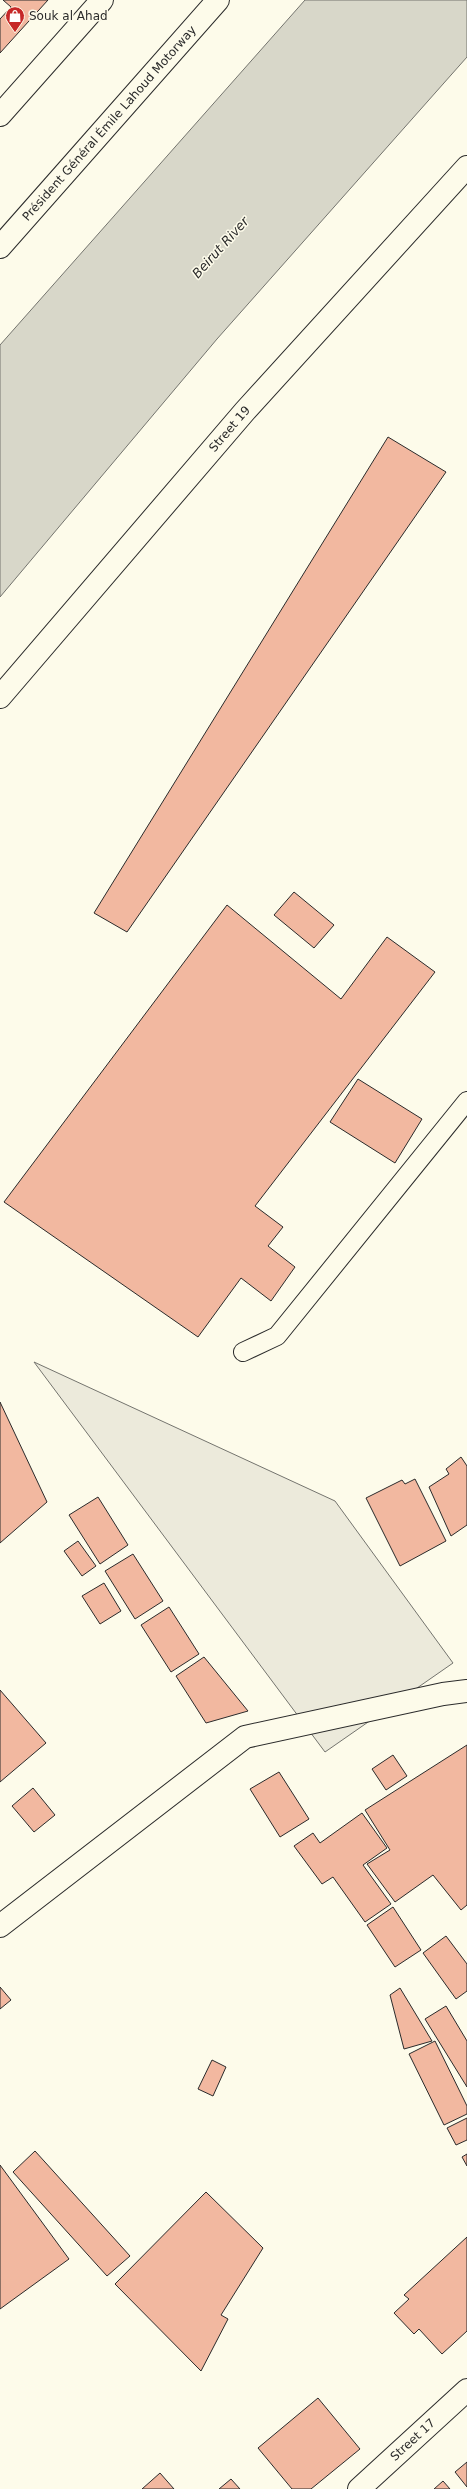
<svg xmlns="http://www.w3.org/2000/svg" width="467" height="2489" viewBox="0 0 467 2489" font-family="'DejaVu Sans',sans-serif">
	<style>
		.parking { fill: #eceadb; stroke: #74746e }
		.water { fill: #d8d7c9; stroke: #74746e }
		.building { fill: #f2b8a0; stroke: #2b2b2b }
		.lines { fill: none; stroke-linecap: round; stroke-linejoin: round }
		.service-casing { stroke: #2b2b2b; stroke-width: 20 }
		.minor-casing { stroke: #2b2b2b; stroke-width: 24 }
		.tertiary-casing { stroke: #2b2b2b; stroke-width: 24 }
		.motorway-casing { stroke: #2b2b2b; stroke-width: 24 }
		.service { stroke: #fdfbea; stroke-width: 18 }
		.minor { stroke: #fdfbea; stroke-width: 22 }
		.tertiary { stroke: #fdfbea; stroke-width: 22 }
		.motorway { stroke: #fdfbea; stroke-width: 22 }
		.labels { text-anchor: middle; stroke-width: 3; stroke-linejoin: round; paint-order: stroke }
		.poi-label { font-size: 12px; fill: #2b2b2b; stroke: #fdfbea; text-anchor: start }
		.street-label { font-size: 12px; fill: #2b2b2b; stroke: #fdfbea }
		.water-label { font-size: 13px; font-style: italic; fill: #2b2b2b; stroke: #fdfbea }
	</style>
	<rect width="100%" height="100%" fill="#fdfbea"/>
	<path class="parking" d="M34,1362l301,139 118,162 -128,89z"/>
	<path class="water" d="M305,0h162v57l-250,282 -217,258v-252z"/>
	<path class="building" d="M3,0h45l-48,53v-34l11,-12z
		M388,437l58,35 -319,460 -33,-19z
		M294,892l40,33 -20,23 -40,-33z
		M227,905l114,94 46,-62 48,35 -180,234 28,21 -15,19 27,21 -24,34 -30,-23 -43,59 -194,-135z
		M358,1079l64,40 -27,44 -65,-41z
		M0,1402l47,100 -47,41z
		M461,1457l6,9v59l-16,11 -22,-49 20,-13 -3,-5z
		M415,1479l31,62 -46,25 -34,-68 36,-18 3,4z
		M98,1497l30,48 -28,19 -31,-49z
		M78,1541l18,25 -14,10 -18,-25z
		M133,1554l30,47 -28,18 -30,-48z
		M104,1583l17,28 -21,13 -18,-28z
		M169,1607l30,47 -28,18 -30,-47z
		M204,1657l44,54 -42,12 -30,-47z
		M0,1690l46,53 -46,39z
		M467,1745v160l-6,5 -28,-35 -38,27 -28,-38 23,-14 -25,-40z
		M393,1755l14,21 -21,14 -14,-21z
		M279,1772l30,47 -29,18 -30,-48z
		M33,1788l22,27 -21,17 -22,-26z
		M362,1813l25,35 -24,17 28,39 -26,18 -32,-45 -11,7 -28,-38 19,-13 7,10z
		M393,1907l28,43 -26,17 -28,-42z
		M446,1936l21,28v27l-11,8 -33,-46z
		M0,1987l11,13 -11,9z
		M400,1988l32,53 -28,8 -14,-54z
		M446,2006l21,35v46l-42,-68z
		M435,2041l32,65v8l-23,11 -35,-71z
		M212,2060l14,7 -13,29 -15,-7z
		M467,2118v22l-11,5 -9,-17z
		M35,2151l95,105 -23,20 -94,-104z
		M467,2154v12l-5,-9z
		M0,2165l69,94 -69,50z
		M206,2192l57,56 -42,67 7,4 -27,52 -86,-87z
		M467,2237v94l-25,23 -23,-25 -5,5 -20,-21 15,-14 -5,-4z
		M318,2398l42,51 -49,40h-19l-34,-41z
		M467,2462v25l-12,-15z
		M160,2473l14,16h-32z
		M231,2479l9,10h-21z
		M443,2481l7,8h-16z"/>
	<g class="lines">
		<defs>
			<path id="service" d="M243,1352l34,-16 190,-235"/>
			<path id="minor" d="M0,1926l245,-189 198,-43 24,-3"/>
			<g id="tertiary">
				<path id="s1" d="M0,697l245,-286 222,-244"/>
				<path id="s2" d="M359,2489l108,-99"/>
			</g>
			<g id="motorway">
				<path d="M0,115l102,-115"/>
				<path id="s3" d="M0,247l218,-247"/>
			</g>
		</defs>
		<use href="#service" class="service-casing"/>
		<use href="#minor" class="minor-casing"/>
		<use href="#tertiary" class="tertiary-casing"/>
		<use href="#motorway" class="motorway-casing"/>
		<use href="#service" class="service"/>
		<use href="#minor" class="minor"/>
		<use href="#tertiary" class="tertiary"/>
		<use href="#motorway" class="motorway"/>
	</g>
	<defs>
		<symbol id="shop-pin" viewBox="-11 -11 22 30"><path d="M0 17L-7.5 6A9.5 9.5 0 1 1 7.5 6Z" fill="#c62828" stroke="#fdfbea"/><path d="M-5-2.5h2.3a2.7 3.5 0 0 1 5.4 0H5L5.5 6h-11ZM-1.5-2.5h3a1.5 2.3 0 0 0-3 0Z" fill="#fff"/></symbol>
	</defs>
	<g fill-rule="evenodd">
		<use href="#shop-pin" x="4" y="5" width="22" height="30"/>
	</g>
	<g class="labels">
		<g class="poi-label">
			<text x="29" y="20">Souk al Ahad</text>
		</g>
		<g class="street-label">
			<text dy="4" stroke="none"><textPath href="#s3" startOffset="165">Président Général Émile Lahoud Motorway</textPath></text>
			<text dy="4" stroke="none"><textPath href="#s1" startOffset="353">Street 19</textPath></text>
			<text dy="4" stroke="none"><textPath href="#s2" startOffset="73">Street 17</textPath></text>
		</g>
		<g class="water-label">
			<text transform="translate(220 247) rotate(-48)" y="5">Beirut River</text>
		</g>
	</g>
</svg>
